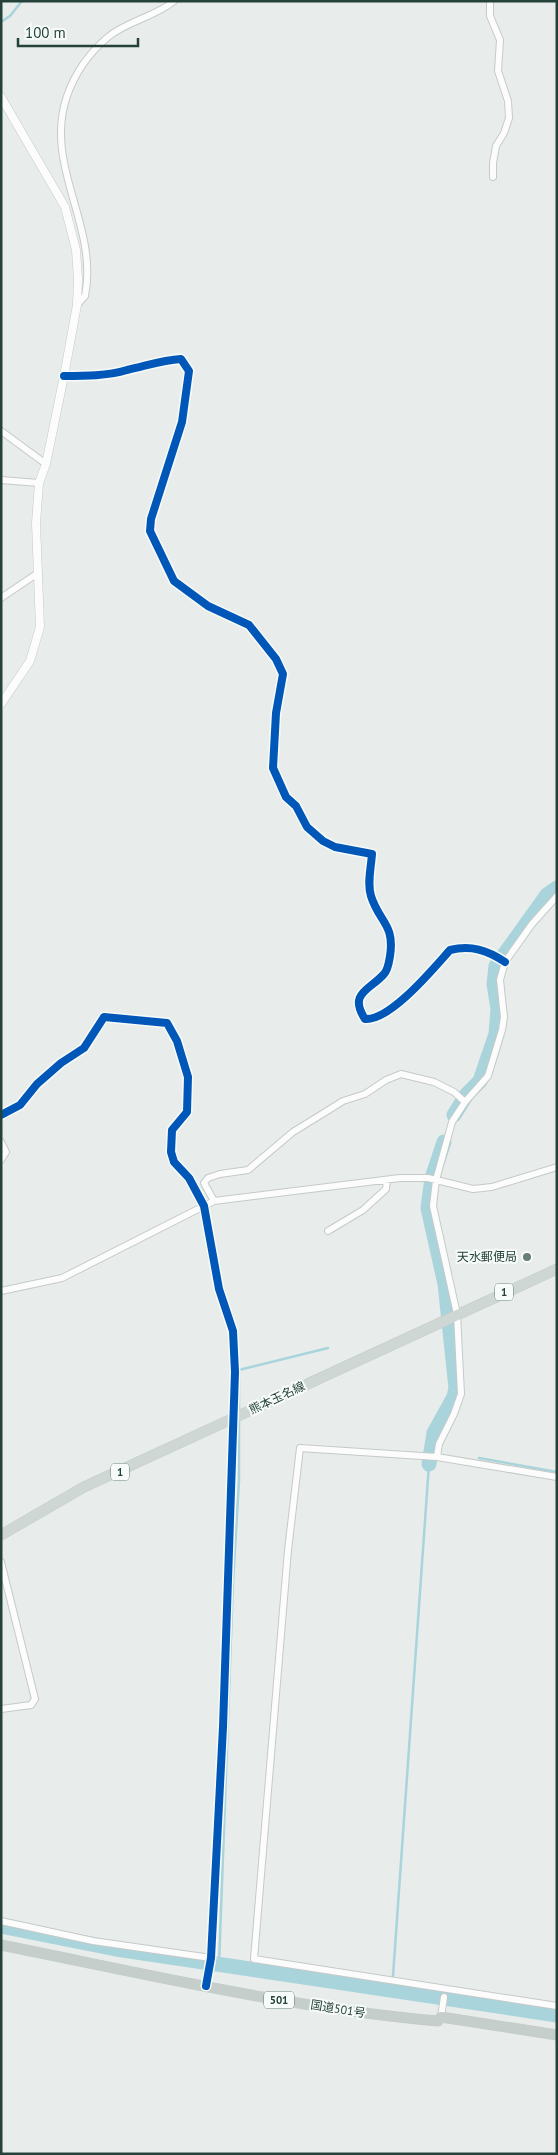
<svg xmlns="http://www.w3.org/2000/svg" width="558" height="2155" viewBox="0 0 558 2155" font-family="'PT Sans','Noto Sans JP',sans-serif">
	<style>
		.lines { fill: none; stroke-linecap: round; stroke-linejoin: round }
		.stream { stroke: #a9d4db; stroke-width: 2.5 }
		.river { stroke: #a9d4db; stroke-width: 15 }
		.minor-casing { stroke: #c5cac8; stroke-width: 8 }
		.tertiary-casing { stroke: #c5cac8; stroke-width: 9 }
		.primary-casing { stroke: #c3ccc9; stroke-width: 11 }
		.trunk-casing { stroke: #c3ccc9; stroke-width: 11 }
		.minor { stroke: #fcfcfc; stroke-width: 6 }
		.tertiary { stroke: #fcfcfc; stroke-width: 8 }
		.primary { stroke: #cfd7d5; stroke-width: 10 }
		.trunk { stroke: #c6cecc; stroke-width: 10 }
		.cycleway-casing { stroke: #f7fbf9; stroke-width: 11 }
		.cycleway { stroke: #0057b8; stroke-width: 8 }
		.poi-dot { fill: #697e78; stroke: #f7fbf9; stroke-width: 2 }
		.labels { text-anchor: middle; stroke-width: 4; stroke-linejoin: round; paint-order: stroke }
		.shield { fill: #f7fbf9; stroke: #637a73; stroke-width: 1 }
		.shield-label { font-size: 11px; font-weight: bold; fill: #24423a }
		.poi-label { font-size: 12px; fill: #24423a; stroke: #f7fbf9; text-anchor: end }
		.street-label { font-size: 12px; fill: #24423a; stroke: #f7fbf9 }
	</style>
	<rect width="100%" height="100%" fill="#e8edeb"/>
	<g class="lines">
		<path class="stream" d="M1,22l9,-6 12,-15
			M239,1412v-42l89,-22
			M479,1458l78,14
			M219,1965l14,-382 6,-102v-61
			M392,1990l37,-526"/>
		<path class="river" d="M454,1115l13,-21 13,-13 16,-47 2,-25 -4,-25 2,-18 51,-71 10,-7
			M429,1464l5,-31 20,-36 2,-9 -11,-104 -17,-76 4,-30 12,-36
			M1,1926l115,23 441,66"/>
		<defs>
			<path id="minor" d="M490,1v15l10,24 -2,31 10,30 1,17 -5,15 -8,13 -3,17v14
				M77,305l8,-9c14,-71 -42,-130 -18,-200 8,-23 22,-43 41,-59 19,-16 47,-20 66,-36
				M64,376c21,0 43,0 63,-6 19,-4 35,-10 54,-11l8,12 -7,51 -31,97 -1,12 24,50 34,25 41,19 27,34 7,15 -7,39 -3,55 13,29 10,9 11,21 16,14 12,6 37,7c-1,14 -5,29 -1,42 8,26 24,28 19,60 -1,6 -2,14 -6,18 -14,16 -36,19 -19,45 25,2 68,-50 85,-69 21,-5 37,0 55,12
				M1,431l45,33
				M1,480l38,3
				M1,598l37,-25
				M1,1115l19,-10 17,-21 24,-21 23,-15 20,-31 63,6 10,18 11,36 -1,35 -15,18 -1,22 3,10 15,16 15,28 15,83 14,42 2,41 -12,355 -12,231 -5,28
				M1,1142l5,10 -5,8
				M214,1201l-10,-18 4,-5 12,-4 28,-4 45,-38 34,-21 16,-10 22,-7 21,-14 15,-6 33,8 20,10 11,10
				M328,1231l35,-21 23,-21 1,-9
				M1,1291l61,-13 152,-77 186,-23h28l45,11 19,-2 65,-20
				M437,1457l2,-13 15,-30 7,-20 -4,-80 -24,-108 3,-26 16,-58 13,-20 23,-26 14,-46 2,-13 -4,-37 5,-18 27,-38 25,-28
				M557,1477l-120,-20 -137,-9 -12,102 -34,409 303,47
				M1,1562l34,137 -4,6 -30,4
				M1,1921l92,20 118,17
				M441,2017l3,-20"/>
			<path id="tertiary" d="M1,97l64,110 11,43 2,29 -1,26 -13,71 -18,88 -7,19 -3,40 4,104 -10,34 -29,43"/>
			<path id="primary" d="M1,1535l83,-48 473,-218"/>
			<path id="trunk" d="M1,1945c145,29 290,63 437,76l3,-4 116,18"/>
		</defs>
		<use href="#minor" class="minor-casing"/>
		<use href="#tertiary" class="tertiary-casing"/>
		<use href="#primary" class="primary-casing"/>
		<use href="#trunk" class="trunk-casing"/>
		<use href="#minor" class="minor"/>
		<use href="#tertiary" class="tertiary"/>
		<use href="#primary" class="primary"/>
		<use href="#trunk" class="trunk"/>
		<defs>
			<path id="cycleway" d="M64,376c21,0 43,0 63,-6 19,-4 35,-10 54,-11l8,12 -7,51 -31,97 -1,12 24,50 34,25 41,19 27,34 7,15 -7,39 -3,55 13,29 10,9 11,21 16,14 12,6 37,7c-1,14 -5,29 -1,42 8,26 24,28 19,60 -1,6 -2,14 -6,18 -14,16 -36,19 -19,45 25,2 68,-50 85,-69 21,-5 37,0 55,12
				M1,1115l19,-10 17,-21 24,-21 23,-15 20,-31 63,6 10,18 11,36 -1,35 -15,18 -1,22 3,10 15,16 15,28 15,83 14,42 2,41 -12,355 -12,231 -5,28"/>
		</defs>
		<use href="#cycleway" class="cycleway-casing"/>
		<use href="#cycleway" class="cycleway"/>
	</g>
	<circle class="poi-dot" cx="527" cy="1257" r="5"/>
	<g class="labels">
		<g class="shield">
			<rect x="495" y="1283.5" width="18" height="17" rx="4"/>
			<rect x="111" y="1463.5" width="18" height="17" rx="4"/>
			<rect x="264" y="1991.5" width="30" height="17" rx="4"/>
		</g>
		<g class="shield-label">
			<text x="504" y="1296">1</text>
			<text x="120" y="1476">1</text>
			<text x="279" y="2004">501</text>
		</g>
		<g class="poi-label">
			<text x="517" y="1261">天水郵便局</text>
		</g>
		<g class="street-label">
			<text transform="translate(277 1398) rotate(-25)" y="4">熊本玉名線</text>
			<text transform="translate(338 2009) rotate(9)" y="4">国道501号</text>
		</g>
	</g>
	<rect width="558" height="2155" fill="none" stroke="#24423a" stroke-width="5"/>
	<path d="M18 38v8h120v-8" fill="none" stroke="#24423a" stroke-width="2.5"/>
	<text x="25" y="38" font-size="15" fill="#24423a" stroke="#f7fbf9" stroke-width="4" paint-order="stroke">100 m</text>
</svg>
